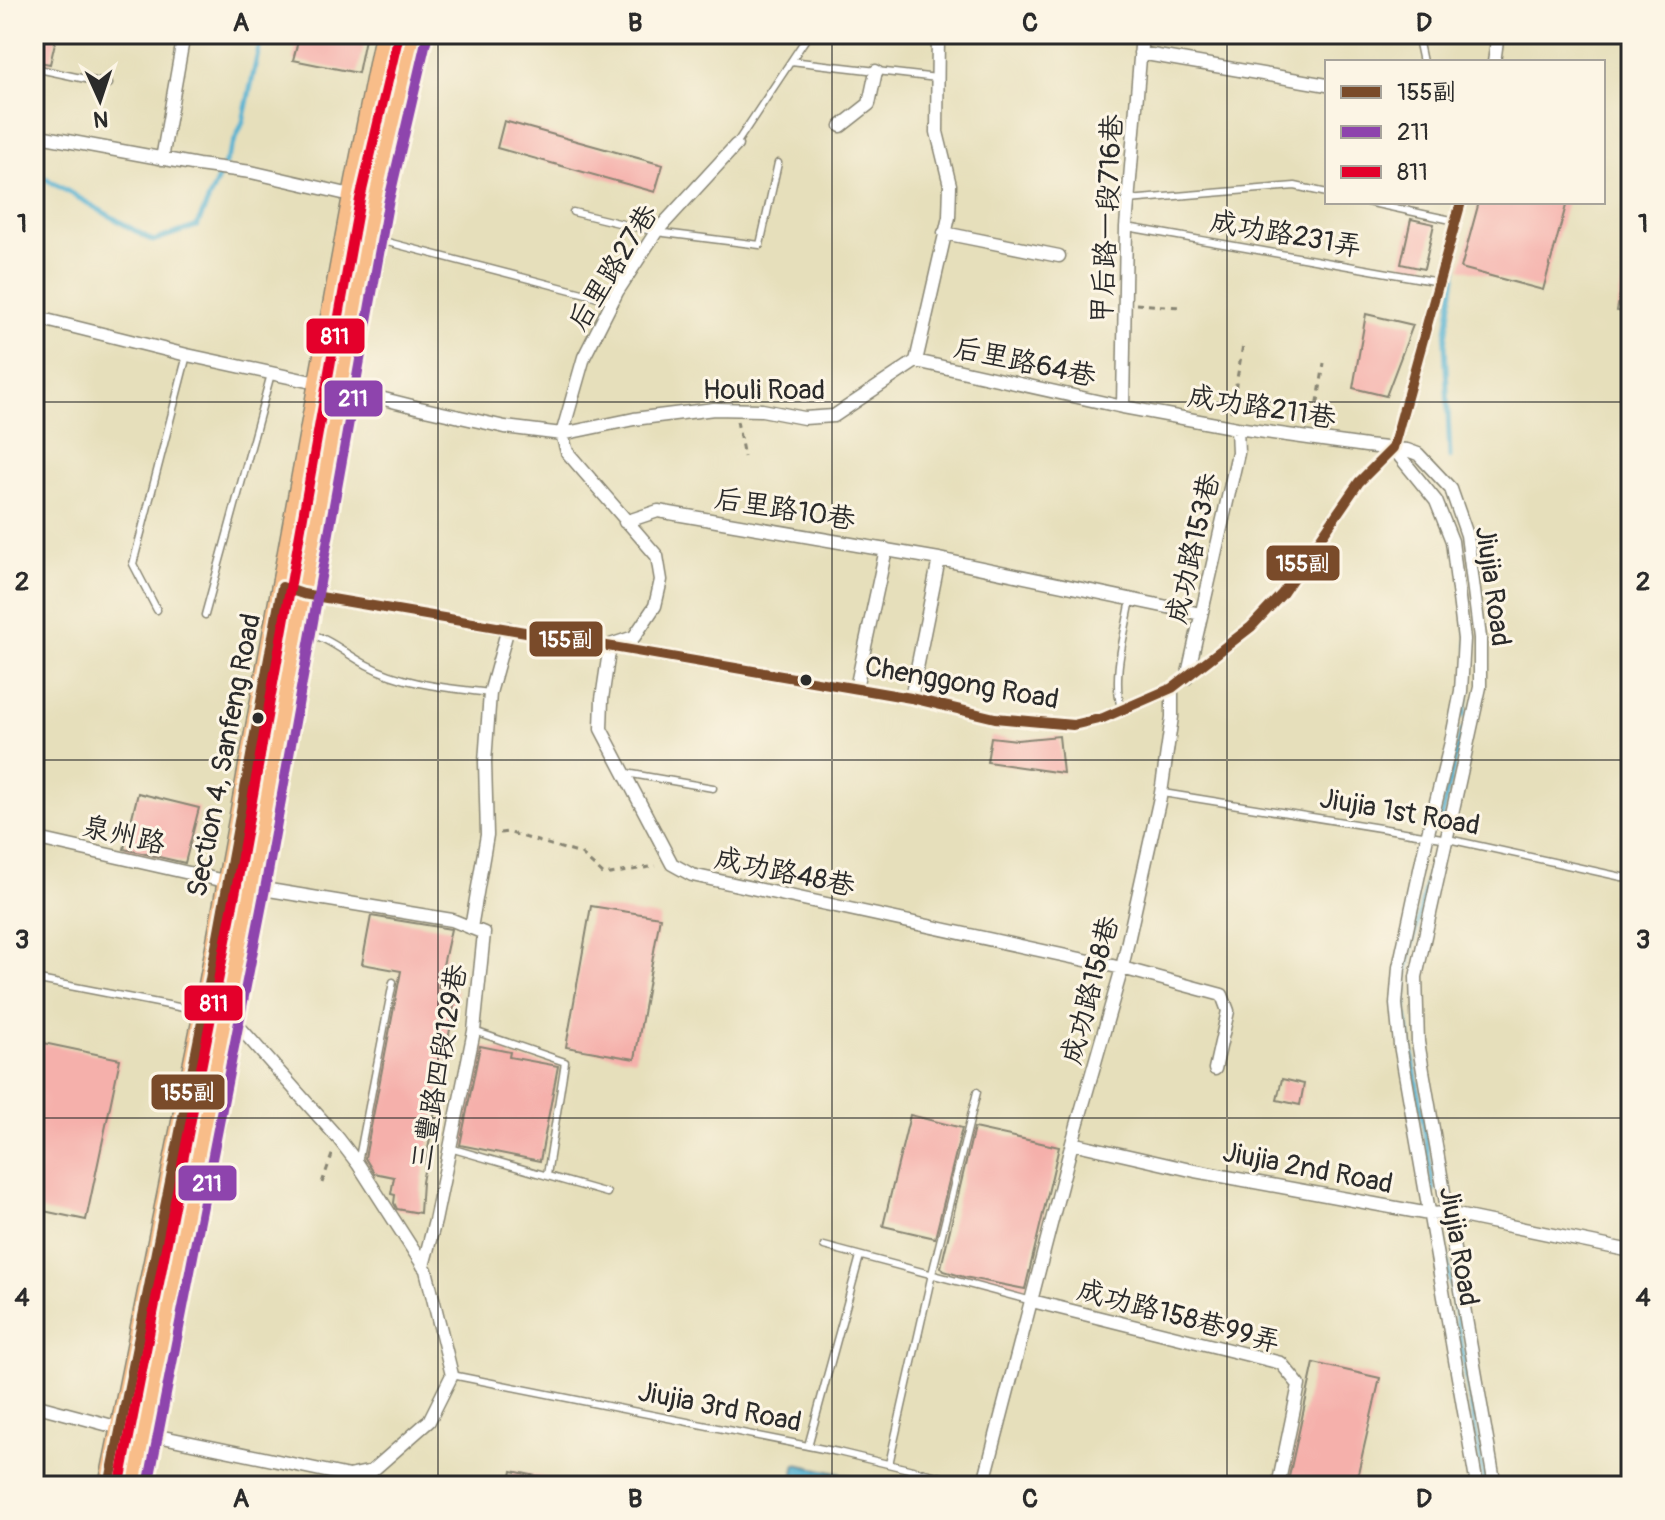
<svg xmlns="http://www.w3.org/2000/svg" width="1665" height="1520" viewBox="0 0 1665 1520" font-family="Pangolin,'LXGW WenKai TC',sans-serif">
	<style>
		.water { fill: #52b1d1; stroke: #3e6e7e; stroke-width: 2 }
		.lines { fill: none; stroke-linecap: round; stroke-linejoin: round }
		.stream { stroke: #52b1d1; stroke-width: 5 }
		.building { fill: #f5b0ab }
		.service-casing { stroke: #888573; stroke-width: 9 }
		.minor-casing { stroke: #888573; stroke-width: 15 }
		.primary-casing { stroke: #888573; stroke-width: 23 }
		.path { stroke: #888573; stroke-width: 3; stroke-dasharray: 6 6; stroke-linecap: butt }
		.service { stroke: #fff; stroke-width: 6 }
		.minor { stroke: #fff; stroke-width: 12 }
		.primary { stroke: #f8bd89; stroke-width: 20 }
		.bus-1-casing { stroke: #fcf5e5; stroke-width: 16 }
		.bus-2-casing { stroke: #fcf5e5; stroke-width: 16 }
		.bus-3-casing { stroke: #fcf5e5; stroke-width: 16 }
		.bus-1 { stroke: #7a4b2a; stroke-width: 10 }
		.bus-2 { stroke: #8e44ad; stroke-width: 10 }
		.bus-3 { stroke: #e4002b; stroke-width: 10 }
		.grid { fill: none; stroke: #2b2b2b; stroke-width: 2; stroke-opacity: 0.55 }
		.bus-dot { fill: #2b2b2b; stroke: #fcf5e5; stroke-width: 3 }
		.labels { text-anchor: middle; stroke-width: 6; stroke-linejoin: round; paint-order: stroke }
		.street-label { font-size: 28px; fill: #2b2b2b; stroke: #fcf5e5 }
		.line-badge { stroke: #fcf5e5; stroke-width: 3 }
		.badge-label { font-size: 22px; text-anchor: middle; font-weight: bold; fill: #fff }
		.neatline { fill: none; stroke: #2b2b2b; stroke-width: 3 }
		.grid-label { font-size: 26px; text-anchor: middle; font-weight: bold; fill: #2b2b2b }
	</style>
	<rect width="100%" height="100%" fill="#fcf5e5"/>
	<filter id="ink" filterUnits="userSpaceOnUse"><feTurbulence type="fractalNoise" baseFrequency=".0125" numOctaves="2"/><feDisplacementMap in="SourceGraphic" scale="16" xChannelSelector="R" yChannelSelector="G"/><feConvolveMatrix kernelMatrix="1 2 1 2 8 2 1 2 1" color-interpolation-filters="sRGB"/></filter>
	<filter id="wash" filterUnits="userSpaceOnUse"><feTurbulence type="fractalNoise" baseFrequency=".006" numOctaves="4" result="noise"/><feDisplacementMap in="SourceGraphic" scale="32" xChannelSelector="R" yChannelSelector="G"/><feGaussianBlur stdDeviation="1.8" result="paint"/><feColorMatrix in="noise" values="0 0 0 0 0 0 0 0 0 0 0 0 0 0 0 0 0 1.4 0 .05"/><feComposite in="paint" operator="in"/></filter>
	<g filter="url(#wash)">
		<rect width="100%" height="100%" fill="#e6dfbb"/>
		<path class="water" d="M796,1464l99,22h-105z"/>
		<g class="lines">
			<path class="stream" d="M34,172l119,69 44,-15 46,-104 19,-88
				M1450,457l-5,-113 11,-74v-31
				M1459,538l12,124 -7,54
				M1441,817l21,-87
				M1429,872l-23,101 -1,38 29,179
				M1443,1239l42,247"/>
		</g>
		<g id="blocks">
			<path class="building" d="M34,34h23l-7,30 -16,-3z
				M300,34h66l-8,39 -65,-13z
				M504,121l159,44 -8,27 -158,-44z
				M1479,202h88l-24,88 -82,-22z
				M1411,219l23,5 -10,45 -23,-5z
				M1625,267h6v46l-14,-2z
				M1366,314l47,11 -27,71 -33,-8z
				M1059,736l4,37 -76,-11 4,-25 26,3z
				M138,793l61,15 -14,55 -61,-14z
				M591,906l69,11 -25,142 -69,-12z
				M371,916l80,13 -13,59 19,3 -35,191 -2,31 -23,-4 -3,-6 1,-8 -4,-1 3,-17 -20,-4 -9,-15 36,-187 -39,-7z
				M34,1041l86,18 -34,161 -52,-11z
				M480,1046l30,6 -1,5 49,9 -18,95 -80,-16z
				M1282,1079l22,5 -4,21 -23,-5z
				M910,1115l52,13 -27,110 -52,-12z
				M974,1128l85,19 -34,142 -61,-12 -20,-6 -3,-4z
				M1314,1363l66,15 -25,108h-68z
				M512,1471l44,9v6h-47z"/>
		</g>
	</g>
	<g filter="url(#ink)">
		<use href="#blocks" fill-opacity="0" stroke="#888573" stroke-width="2"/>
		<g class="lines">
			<defs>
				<path id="service" d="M1417,34l6,28
					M791,61l146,17
					M34,68l75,16
					M736,144l73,-110
					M1128,200l167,-14 32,7
					M1367,202l89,19
					M573,212l83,20 104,13 18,-82
					M1127,227l312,55
					M372,238l241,63
					M157,610l-24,-46 54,-209
					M205,615l66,-241
					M300,631c27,5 43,21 67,34 37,20 82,23 123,28
					M1121,709c-9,-36 4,-74 10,-110
					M626,773l87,15
					M1163,793l285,46 183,40
					M34,979l165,32
					M474,1031l91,31 -18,113
					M450,1148l157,45
					M358,1163l35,-181
					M824,1246l208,55
					M452,1375l386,77 141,34
					M808,1446l52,-190
					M889,1464l43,-190 45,-182"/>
				<path id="minor" d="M1140,53l187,32
					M1494,62l4,-28
					M841,126l28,-22 7,-33
					M34,135l164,30 53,7 109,25
					M736,145l-80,87 -39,60 -33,65 -22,77 5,18 90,104 4,24 -6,26 -21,31 -24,8 -8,54 -1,30 71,135 20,11 430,93 100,27 6,16 -13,58
					M162,159l22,-125
					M944,233l115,23
					M34,317l153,38 153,33 80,20 85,19 57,7 72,-15 80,-10 48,1 42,8 30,-2 82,-55 33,-144 1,-32 -13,-53 1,-98
					M916,361l207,46 114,21 129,18 41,4 11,4 33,35 16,46 13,103v49l-64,290 2,65 77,444
					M1123,407l3,-180 16,-193
					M1393,448l43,53 16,40 12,98 -3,52 -10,51 -24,95 -28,130 -3,37 4,41 77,441
					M625,522l33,-11 281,48 262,55
					M282,587l21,7 608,104 84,20 78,7 30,-7 69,-30 79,-61 31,-33 77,-112 34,-34 68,-246
					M1187,678l51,-225 -1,-25
					M856,688l30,-139
					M911,698l28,-139
					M34,838l217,49 201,33 32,13 -10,98 -39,190 -12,45
					M471,928l16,-93 -2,-73 5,-69 18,-65
					M1072,1143l123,28 234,43 18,-1 184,38
					M1032,1301l249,62 18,22 -21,101
					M34,1405l86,23 229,48 23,-5 57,-50 23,-46 -26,-105 -68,-106 -20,-26 -112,-126h-22
					M983,1486l89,-343 50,-175 39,-175 11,-76v-29"/>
				<path id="primary" d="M109,1486l95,-474 149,-816 32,-162
					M134,1486l117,-599 123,-686 39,-167"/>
			</defs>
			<use href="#service" class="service-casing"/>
			<use href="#minor" class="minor-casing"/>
			<use href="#primary" class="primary-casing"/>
			<path class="path" d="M884,34l42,3
				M1136,304l44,3
				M1231,412l12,-67
				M737,421l7,36
				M1314,427l10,-64
				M500,833l7,-1 74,22 23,21 52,-9
				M322,1183l11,-31"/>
			<use href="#service" class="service"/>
			<use href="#minor" class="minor"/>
			<use href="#primary" class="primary"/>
			<defs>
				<path id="bus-1" d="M109,1486l95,-474 78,-425 21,7 608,104 84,20 78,7 30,-7 69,-30 79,-61 31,-33 77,-112 34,-34 68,-246"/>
				<path id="bus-2" d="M148,1486l117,-597 123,-685 39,-167"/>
				<path id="bus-3" d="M120,1483l117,-599 123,-685 39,-165"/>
			</defs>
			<use href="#bus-1" class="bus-1-casing"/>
			<use href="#bus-2" class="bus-2-casing"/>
			<use href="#bus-3" class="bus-3-casing"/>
			<use href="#bus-1" class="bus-1"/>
			<use href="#bus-2" class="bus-2"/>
			<use href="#bus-3" class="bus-3"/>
		</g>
	</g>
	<path class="grid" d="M438,34v1452M832,34v1452M1227,34v1452M34,402h1597M34,760h1597M34,1118h1597"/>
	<g class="bus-dot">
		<circle cx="806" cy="680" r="7"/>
		<circle cx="258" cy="718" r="7"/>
	</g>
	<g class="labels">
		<g class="street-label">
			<text transform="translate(1106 219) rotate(-87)" y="10">甲后路一段716巷</text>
			<text transform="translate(1286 233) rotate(10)" y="10">成功路231弄</text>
			<text transform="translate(612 267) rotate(-58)" y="10">后里路27巷</text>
			<text transform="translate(1025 361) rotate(12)" y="10">后里路64巷</text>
			<text x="764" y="399">Houli Road</text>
			<text transform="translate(1262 406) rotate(9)" y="10">成功路211巷</text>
			<text transform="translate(785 508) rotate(9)" y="10">后里路10巷</text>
			<text transform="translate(1192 548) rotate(-77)" y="10">成功路153巷</text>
			<text transform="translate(1494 586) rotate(82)" y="10">Jiujia Road</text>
			<text transform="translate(962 682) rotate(10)" y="10">Chenggong Road</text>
			<text transform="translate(223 755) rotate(-79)" y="10">Section 4, Sanfeng Road</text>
			<text transform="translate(1400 811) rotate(10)" y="10">Jiujia 1st Road</text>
			<text transform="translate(124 834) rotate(13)" y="10">泉州路</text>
			<text transform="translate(785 871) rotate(12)" y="10">成功路48巷</text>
			<text transform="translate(1089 990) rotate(-75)" y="10">成功路158巷</text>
			<text transform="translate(438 1067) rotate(-80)" y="10">三豐路四段129巷</text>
			<text transform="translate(1308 1167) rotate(11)" y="10">Jiujia 2nd Road</text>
			<text transform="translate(1460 1246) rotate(80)" y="10">Jiujia Road</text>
			<text transform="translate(1179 1315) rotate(15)" y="10">成功路158巷99弄</text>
			<text transform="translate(720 1406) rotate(11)" y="10">Jiujia 3rd Road</text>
		</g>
	</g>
	<g class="line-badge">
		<rect x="305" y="317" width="61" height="38" rx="8" fill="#e4002b"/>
		<rect x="323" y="379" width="61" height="39" rx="8" fill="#8e44ad"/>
		<rect x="1265" y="544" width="76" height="38" rx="8" fill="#7a4b2a"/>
		<rect x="528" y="620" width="76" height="38" rx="8" fill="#7a4b2a"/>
		<rect x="183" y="984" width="61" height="38" rx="8" fill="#e4002b"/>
		<rect x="150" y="1073" width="76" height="38" rx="8" fill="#7a4b2a"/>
		<rect x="177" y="1164" width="61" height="38" rx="8" fill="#8e44ad"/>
	</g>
	<g class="badge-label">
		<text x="335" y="344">811</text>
		<text x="353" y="406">211</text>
		<text x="1303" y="571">155副</text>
		<text x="566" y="647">155副</text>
		<text x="214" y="1011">811</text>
		<text x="188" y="1100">155副</text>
		<text x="207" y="1191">211</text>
	</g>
	<rect width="1665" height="1520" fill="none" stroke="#fcf5e5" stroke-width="88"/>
	<rect x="1325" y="60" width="280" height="144" fill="#fcf5e5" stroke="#a8a49b" stroke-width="2"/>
	<rect x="1341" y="86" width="40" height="12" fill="#7a4b2a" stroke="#a8a49b" stroke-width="2"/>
	<text x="1397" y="100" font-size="24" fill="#2b2b2b">155副</text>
	<rect x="1341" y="126" width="40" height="12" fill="#8e44ad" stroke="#a8a49b" stroke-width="2"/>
	<text x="1397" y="140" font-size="24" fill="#2b2b2b">211</text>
	<rect x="1341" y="166" width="40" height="12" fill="#e4002b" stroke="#a8a49b" stroke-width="2"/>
	<text x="1397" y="180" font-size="24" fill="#2b2b2b">811</text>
	<g transform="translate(100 100) rotate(177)" stroke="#fcf5e5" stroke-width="6" paint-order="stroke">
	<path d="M0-6L14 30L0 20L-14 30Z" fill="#2b2b2b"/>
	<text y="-12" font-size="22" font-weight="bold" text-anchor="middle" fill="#2b2b2b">N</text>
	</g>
	<rect x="44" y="44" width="1577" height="1432" class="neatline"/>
	<g class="grid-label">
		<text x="241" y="31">A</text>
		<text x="635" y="31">B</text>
		<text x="1030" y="31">C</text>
		<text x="1424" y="31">D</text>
		<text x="22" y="232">1</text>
		<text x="1643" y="232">1</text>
		<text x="22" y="590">2</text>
		<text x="1643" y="590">2</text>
		<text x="22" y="948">3</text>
		<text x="1643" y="948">3</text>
		<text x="22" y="1306">4</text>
		<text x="1643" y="1306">4</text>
		<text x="241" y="1507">A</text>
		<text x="635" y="1507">B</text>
		<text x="1030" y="1507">C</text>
		<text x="1424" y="1507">D</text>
	</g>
</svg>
